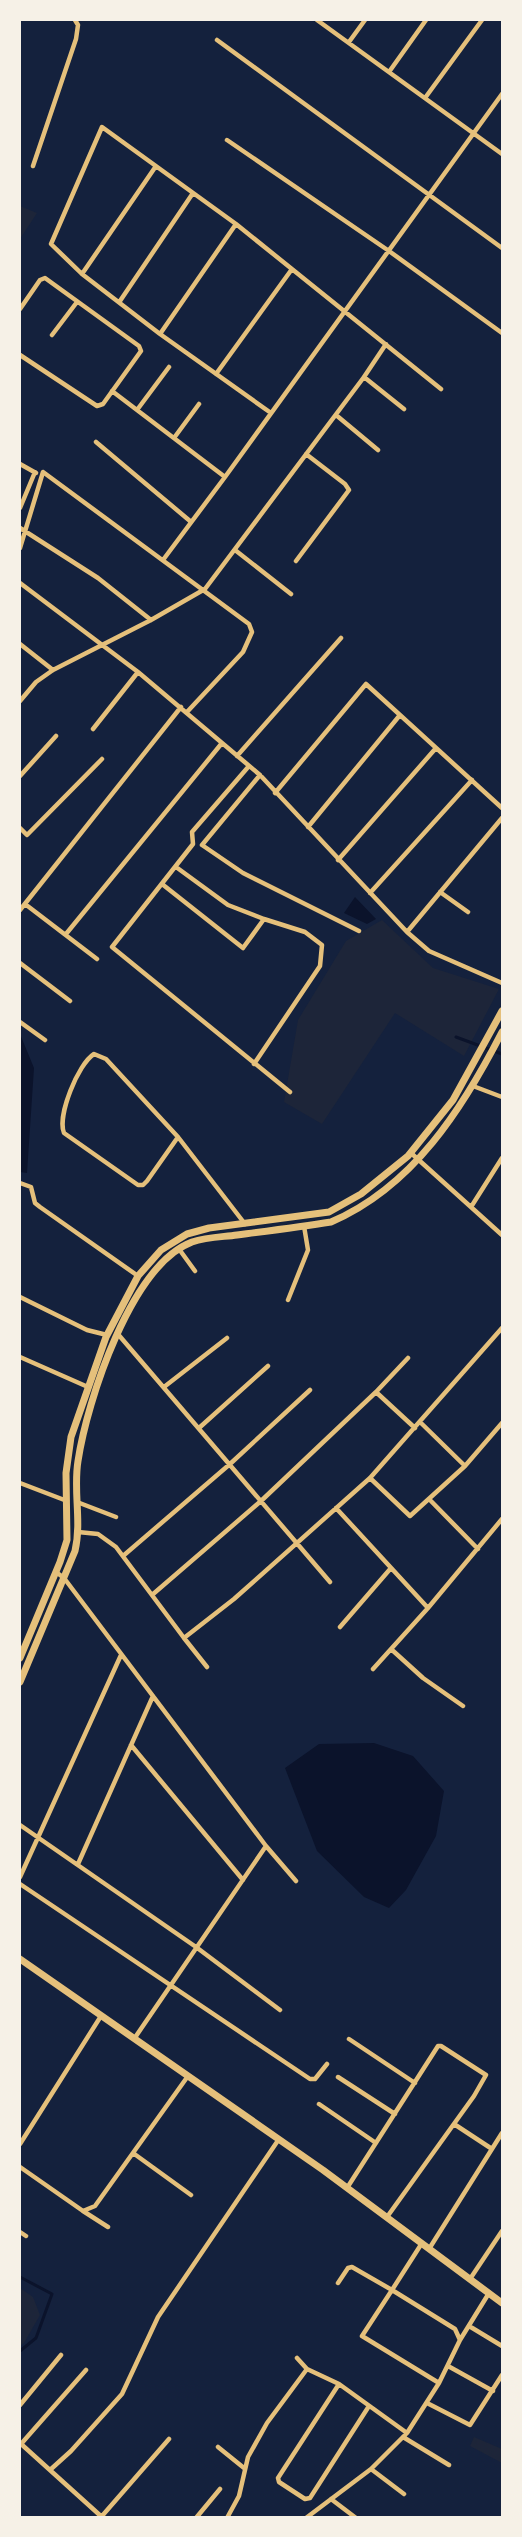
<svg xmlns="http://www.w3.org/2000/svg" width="522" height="2537" viewBox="0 0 522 2537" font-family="Merriweather,serif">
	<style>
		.green { fill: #1d2539 }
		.water { fill: #0b132b }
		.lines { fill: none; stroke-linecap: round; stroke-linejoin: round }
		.stream { stroke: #0b132b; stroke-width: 3 }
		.minor { stroke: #e5c07b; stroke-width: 4.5 }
		.secondary { stroke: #e5c07b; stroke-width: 7 }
	</style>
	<rect width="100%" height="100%" fill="#14213d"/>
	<path class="green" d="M20,206l17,7 -17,26z
		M382,920l51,48 66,21 -35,67 -69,-43 -73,111 -38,-22 14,-82 48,-79z
		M20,2288l13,9 7,18 -16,28 -4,3z
		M474,2437l28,12v14l-32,-17z"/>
	<path class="water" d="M355,897l21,22 -9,5 -23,-11z
		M20,1034l14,34 -7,105 -7,-1z
		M374,1743l39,13 31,35 -8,45 -30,54 -17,18 -25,-11 -47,-46 -32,-83 34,-24z"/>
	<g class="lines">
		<path class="stream" d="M456,1037l46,17
			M20,2277l32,17 -16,44 -16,13"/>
		<path class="minor" d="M317,20l185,134
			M217,40l285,208
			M349,42l16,-22
			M389,72l37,-52
			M425,98l57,-78
			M227,140l162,111 113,82
			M33,166l43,-127 2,-14 -3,-5
			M82,274l74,-108
			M120,301l73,-108
			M20,309l20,-29 5,-2 94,68 2,5 -38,53 -6,2 -77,-51
			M160,334l76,-110
			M52,335l25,-33
			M216,374l76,-105
			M364,377l40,32
			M112,391l113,86
			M137,410l32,-43
			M271,413l-111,-79 -78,-60 -31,-30 51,-117 134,97 205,165
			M336,415l42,35
			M174,438l25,-34
			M96,442l94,79
			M20,464l16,9
			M20,508l15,-36
			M20,528l78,50 53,42
			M20,548l23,-76 206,152 3,8 -9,20 -56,60
			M235,550l56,44
			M163,560l62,-83 277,-383
			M296,561l53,-71 -4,-6 -39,-30
			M20,583l118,89 122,103 147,157 22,19 73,32
			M20,644l33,26
			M20,701l16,-19 17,-12 98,-50 54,-31 159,-212 22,-33
			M93,729l45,-57
			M237,756l104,-118
			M249,766l-57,66 1,12 -81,103 178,145
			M20,776l36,-40
			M275,793l91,-109 136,124
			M308,827l92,-112
			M20,828l7,7 75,-76
			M202,845l41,28 116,58
			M202,845l58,-70
			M338,860l98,-112
			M162,884l81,64 21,-29 -36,-14 -52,-38
			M440,892l28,20
			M370,893l102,-113
			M25,904l72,55
			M20,910l161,-203
			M407,932l95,-114
			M66,934l156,-191
			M20,963l50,38
			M20,1022l25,18
			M254,1064l66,-98 2,-21 -17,-13 -41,-13
			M473,1086l29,11
			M178,1137l-31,44 -4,4h-5l-74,-52c-7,-17 14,-69 30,-79l12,5 72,78 67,87
			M411,1153l91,82
			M20,1183l11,4 4,16 5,4 98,69
			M471,1207l31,-49
			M179,1249l16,22
			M20,1297l67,33 20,5
			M288,1300l20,-50 -4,-24
			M117,1333l213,249
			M20,1357l68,30
			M164,1387l63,-49
			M376,1392l32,-34
			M420,1422l45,44
			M199,1428l69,-62
			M370,1478l40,38 55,-50 37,-43
			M20,1483l47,18
			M429,1499l49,50
			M77,1502l39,15
			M336,1508l92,100
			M78,1532l20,2 18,13 68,91 50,-39 136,-121 132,-150
			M123,1556l107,-92 80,-74
			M56,1572l8,6 202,268 -132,193
			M152,1595l109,-94 115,-109 39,36
			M340,1627l51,-59
			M184,1638l23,29
			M391,1649l32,29 40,28
			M373,1669l55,-61 74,-89
			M131,1745l112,135
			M20,1825l176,122 84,63
			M266,1846l30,35
			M78,1864l75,-168
			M20,1877l101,-222
			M20,1884l290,195h5l12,-15
			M349,2039l66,44
			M338,2077l57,37
			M319,2104l57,39
			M454,2124l38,25
			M20,2144l81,-128
			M133,2153l58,42
			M20,2167l63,44 12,-5 93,-130
			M347,2188l91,-142h3l45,29 -12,21 -87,121
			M83,2211l25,16
			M20,2232l6,4
			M429,2249l73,-116
			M470,2279l32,-48
			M338,2283l10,-15 4,-1 40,23 -30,46 77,47
			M469,2326l33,20
			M460,2340l29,-47
			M297,2358l10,11 32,15
			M448,2366l45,25
			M427,2403l43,22 32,-50
			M20,2405l41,-50
			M369,2406l-59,92 -5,1 -26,-17 -1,-4 61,-94 68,49 32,-50 21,-43 -5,-11 -63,-39 30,-47
			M403,2437l46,28
			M20,2443l83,75
			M21,2444l65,-74
			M218,2447l26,21
			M371,2469l33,25
			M50,2470l21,-19 51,-57 36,-77 121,-178
			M331,2499l25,19
			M102,2516l67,-77
			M196,2518l24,-29
			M227,2518l12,-22 9,-39 19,-34 40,-54
			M306,2518l65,-49 36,-36"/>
		<path class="secondary" d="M20,1658l40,-96 7,-22 -1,-67 5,-36 35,-100 32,-61 23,-26 26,-16 22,-6 120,-16 32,-18 47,-38 45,-56 49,-89
			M20,1682l55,-131c7,-30 -2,-60 3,-90 9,-60 53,-196 114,-219 15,-5 30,-5 45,-7 31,-4 63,-8 94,-13 82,-35 132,-114 171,-190
			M20,1959l303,211 179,133"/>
	</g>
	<rect width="522" height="2537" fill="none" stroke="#f6f1e7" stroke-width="42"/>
</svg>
